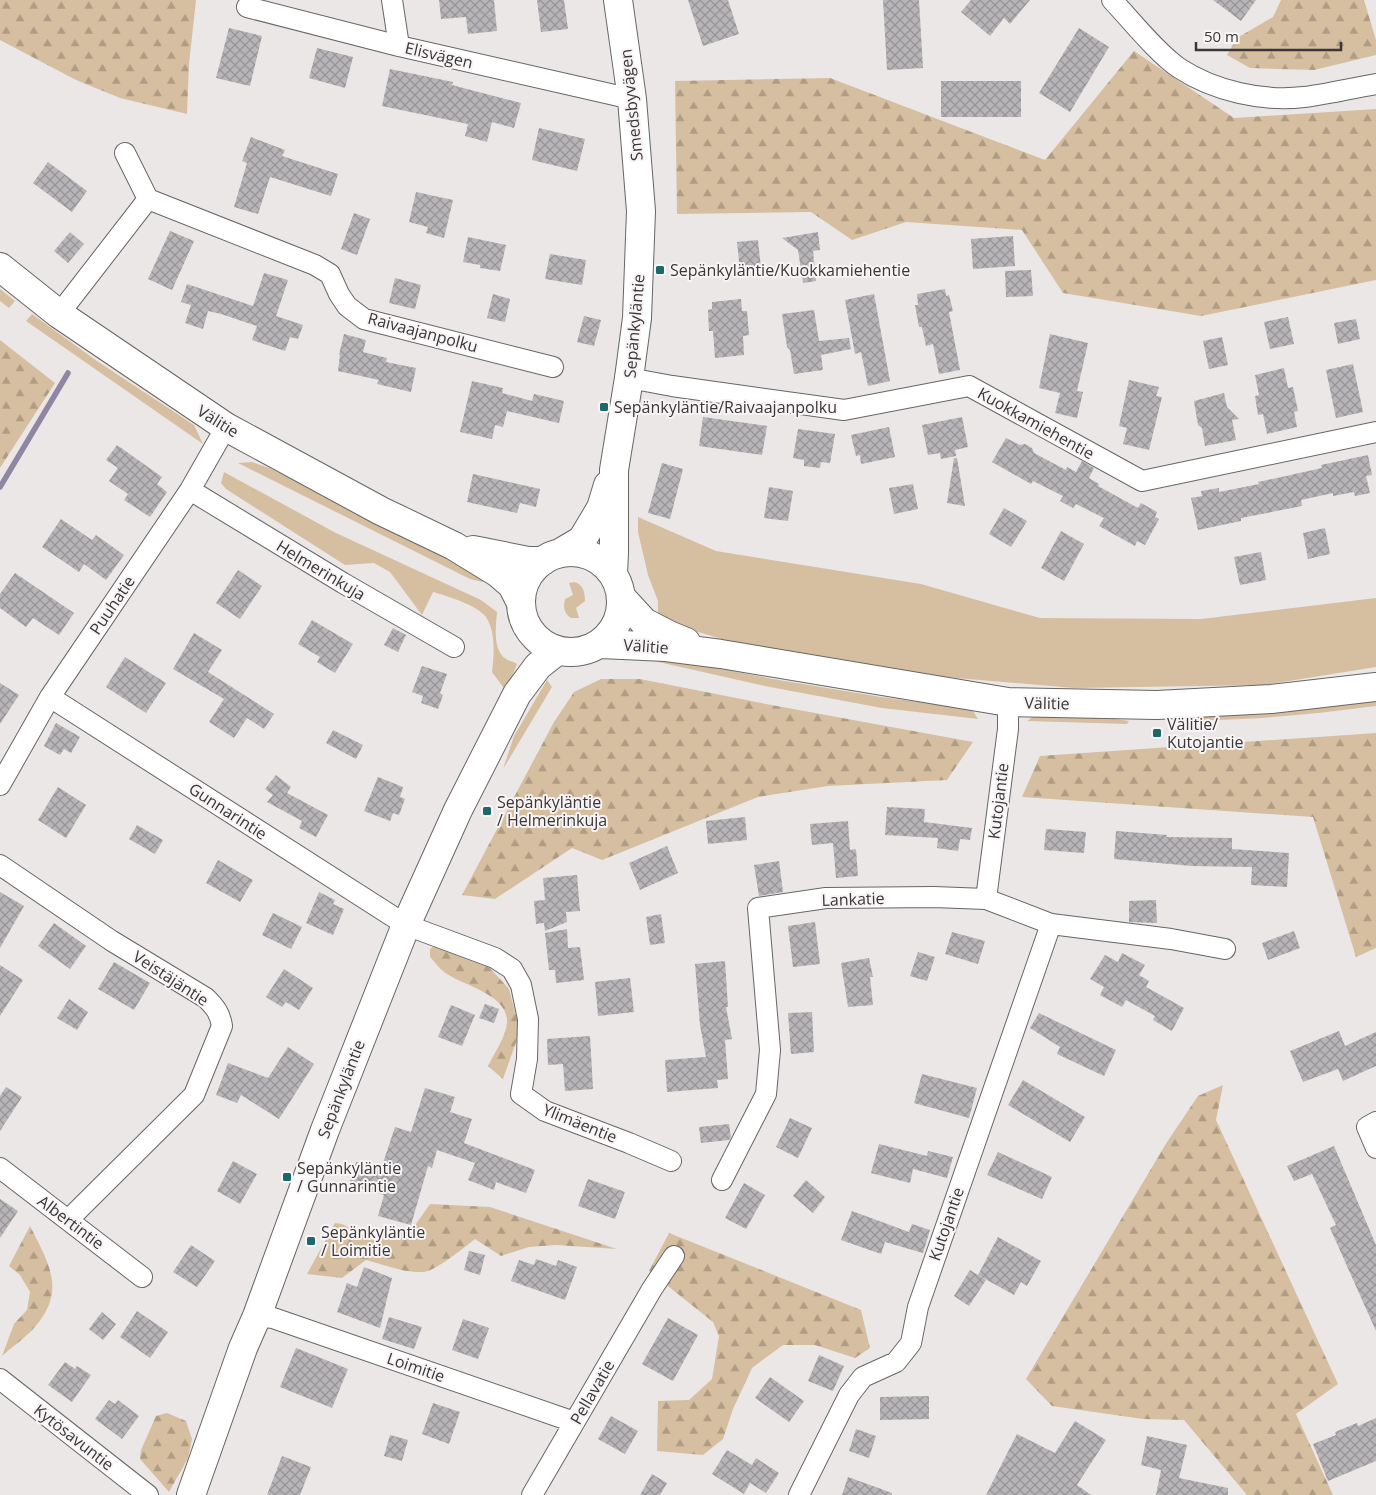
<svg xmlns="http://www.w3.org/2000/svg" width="1376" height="1495" viewBox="0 0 1376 1495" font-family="'Open Sans',sans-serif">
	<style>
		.grass { fill: #d6bfa0 }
		.forest { fill: url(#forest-firs) }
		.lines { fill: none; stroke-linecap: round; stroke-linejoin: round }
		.stream { stroke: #8f86a1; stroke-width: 5.5 }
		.building { fill: url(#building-cross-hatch) }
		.minor-casing { stroke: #686565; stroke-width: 22 }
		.secondary-casing { stroke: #686565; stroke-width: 30 }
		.minor { stroke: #fff; stroke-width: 20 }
		.secondary { stroke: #fff; stroke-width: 28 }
		.poi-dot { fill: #1c696b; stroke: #f8f4f5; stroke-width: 2 }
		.labels { text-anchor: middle; stroke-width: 4; stroke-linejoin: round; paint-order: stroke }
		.street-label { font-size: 16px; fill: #393737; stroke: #f8f4f5 }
		.poi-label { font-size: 16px; fill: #393737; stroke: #f8f4f5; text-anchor: start }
	</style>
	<defs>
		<pattern id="forest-firs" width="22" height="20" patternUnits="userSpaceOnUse" patternTransform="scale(1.25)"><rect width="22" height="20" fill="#d6bfa0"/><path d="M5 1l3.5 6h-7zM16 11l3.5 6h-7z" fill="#af9c83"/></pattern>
		<pattern id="building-cross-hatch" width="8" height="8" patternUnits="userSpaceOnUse" patternTransform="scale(1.25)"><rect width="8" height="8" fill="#b7b5b7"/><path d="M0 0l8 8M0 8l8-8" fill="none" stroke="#969496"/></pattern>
	</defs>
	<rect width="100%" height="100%" fill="#ebe7e7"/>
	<path class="grass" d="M0,289l15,12 -6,7 -9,-7z
		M32,314l65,47 97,64 9,19 -177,-123z
		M252,462l17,6 222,109 -9,5 -12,-3 -232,-116z
		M224,472l112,61 145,67 16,12c-1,13 -5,38 9,47 3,2 8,3 11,5l-11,27 -14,-19c2,-17 4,-40 -6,-55 -9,-12 -39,-21 -53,-25l-11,23 -32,-43 -16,-9 -29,2 -119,-76 -5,-6z
		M638,517l78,34 205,33 119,34 161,1 175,-21v69l-112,18 -190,3 -189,-16 -160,-32 -67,-20v-19l-10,-26 -10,-43z
		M574,582c9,2 11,10 11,19l-9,7 3,10h-8c-7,-5 -8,-10 -6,-19l8,-4 -4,-12z
		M646,654l127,25 108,18 85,11 7,3 5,8 -96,-11 -112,-21 -125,-28z
		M547,680l5,7 -49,82 11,-33z
		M1376,696v10c-63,8 -124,15 -188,14l48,-9z
		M1037,714l58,2 34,5 -2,3 -100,-3z"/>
	<path class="forest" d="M0,0h196l-7,64 -2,50 -67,-16 -44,-18 -76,-40z
		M1281,0h83l12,40v15l-62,15 -64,-2 -23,-13 10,-17 36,-21z
		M1134,51l100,67 142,-9v171l-175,36 -138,-23 -41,-63 -116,-8 -54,18 -41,-28 -134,2 -2,-133 155,-3 215,82z
		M0,340l55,43 -55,85z
		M601,679h39l126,25 207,38 -26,38 -119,6 -70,11 -156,63 -30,-12 -77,51 -33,-4 92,-173 20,-30z
		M1376,733v215l-20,9 -43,-140 -291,-20 18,-41z
		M439,942l51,26 19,21 11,42 -17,48 -15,-13c6,-12 18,-30 19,-43 2,-28 -42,-37 -60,-49 -7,-4 -12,-12 -17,-17v-8z
		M1223,1085l-7,35 122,264 -42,30 37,81h-86l-63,-75 -41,-1 -91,-13 -26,-27 141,-237 31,-46z
		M430,1204l60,3 127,42 -61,-4 -27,2 -28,9 -26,-17c-10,8 -41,33 -52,33 -18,1 -39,-7 -57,-12l-24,18 -35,-4 28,-51 7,1 23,12 46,-5z
		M30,1226c19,38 37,65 4,102 -9,10 -22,19 -32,28l12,-32 13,-14 3,-18 -10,-17 -11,-9z
		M669,1233l192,77 9,38 -15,10 -40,-13h-32l-31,23 -19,41 -10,30 -20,16 -46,-4 1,-50 31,-1 23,-21 7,-43 -6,-14 -64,-51z
		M167,1413l19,8 6,18 -4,19 -19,34 -29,-33 1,-9 15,-34z"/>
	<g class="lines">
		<path class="stream" d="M0,487l68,-114"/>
	</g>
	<path class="building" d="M439,0h55l3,31 -29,3 -2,-17 -25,2z
		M537,0h27l4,29 -27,3z
		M688,0h40l11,34 -36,12z
		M883,0h36l4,68 -36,2z
		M971,0h59l-20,24 -6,-6 -14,18 -29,-24z
		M1213,0h43l-15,21z
		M229,28l33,8 -12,50 -34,-8z
		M1079,28l30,19 -39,65 -31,-19z
		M317,48l36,9 -8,31 -36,-10z
		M390,69l63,13 -1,3 69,18 -7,25 -22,-6 -5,20 -22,-6 3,-12 -86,-18z
		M941,81h80v36h-80z
		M539,128l46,11 -8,32 -45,-11z
		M251,137l34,13 -3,6 56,18 -7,22 -61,-19 -12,37 -24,-7 13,-44 -5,-2z
		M48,162l39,29 -15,21 -39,-29z
		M416,192l37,8 -9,38 -18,-5 2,-6 -19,-5z
		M354,213l16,6 -13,36 -16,-6z
		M170,231l24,10 -22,49 -24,-11z
		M70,232l14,12 -16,19 -14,-12z
		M818,232l2,18 -7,1 3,30 -13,2 -5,-33 -16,-12z
		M1013,236l2,30 -42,3 -2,-30z
		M468,237l38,8 -6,26 -20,-3v-3l-17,-3z
		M758,240l3,28 -21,2 -3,-28z
		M550,254l36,6 -4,25 -37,-6z
		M1031,270l2,26 -27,1 -1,-26z
		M264,273l24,7 -12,36 27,9 -5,14 -8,-2 -5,14 -33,-11 5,-14 -36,-12 -13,-3 -5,18 -18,-6 6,-18 -10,-3 6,-18 66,22z
		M395,278l26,7 -6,24 -26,-6z
		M945,289l1,7 3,-1 4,16 -4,1 11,58 -21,4 -6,-30 -7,2 -4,-19h-3l-4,-22h3l-1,-11z
		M493,294l17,5 -5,23 -18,-4z
		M874,294l16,87 -22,5 -7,-34 -6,2 -10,-54z
		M741,299l1,12h5l2,24 -6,1 1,19 -29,3 -2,-27h-4l-1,-21 4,-1v-7z
		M814,310l5,31 30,-3 2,11 -30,6 2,15 -29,4 -4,-24 -3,-3 -5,-33z
		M584,316l17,4 -7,26 -17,-4z
		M1288,317l6,27 -24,5 -6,-27z
		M1356,319l4,20 -22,5 -4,-21z
		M344,334l22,6 -3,12 24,6 -1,4 30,6 -5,24 -34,-8 2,-4 -41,-9 2,-16h-1z
		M1050,334l38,9 -11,48 6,1 -6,26 -22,-5 5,-20 -21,-5z
		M1222,337l6,28 -19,4 -6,-28z
		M1353,364l10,48 -27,6 -10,-48z
		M1284,368l4,20 5,-1 5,24 -4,1 3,15 -30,7 -4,-20 -5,1 -3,-19 4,-1 -4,-20z
		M1129,380l30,7 -3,9 6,1 -13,53 -26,-6 4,-16 -8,-2z
		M472,381l31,7 -1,5 30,8 2,-7 30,7 -5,22 -52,-12 -4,16 -8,-2 -3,14 -32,-7z
		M1224,393l3,14 12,12 -7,1 4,20 -31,6 -3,-18 -4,-3 -4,-24z
		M703,417l64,9 -5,29 -63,-9z
		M962,417l6,30 -13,3 1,6 -15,3 -1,-6 -12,2 -6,-30z
		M889,427l6,30 -34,7 -1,-9 -4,1 -5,-21z
		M798,429l37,5 -5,29 -9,-1 -1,6 -16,-2v-6l-11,-2z
		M1006,438l14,7 5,-1 7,4 2,5 32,17 1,-3 9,5 6,-11 12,7 -5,10 10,6 -1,2 40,22 3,-5 16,9 -2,5 4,2 -14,26 -8,-4 -2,5 -36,-20 5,-8 -28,-14 -3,4 -13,-7 3,-5 -30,-15 -2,3 -39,-22z
		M117,445l45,32 -5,7 10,8 -17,25 -26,-17 4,-6 -19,-13 9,-13 -12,-8z
		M1368,455l4,20 -6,1 4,17 -15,3 -1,-4 -21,4v-3l-32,7 1,6 -61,12v3l-43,9 -7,-32 11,-2 -1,-5 18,-3v4l40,-8 -1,-2 64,-14 -1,-3z
		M954,458h3l8,48 -18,-3z
		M662,463l21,6 -13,50 -22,-6z
		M473,474l67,15 -4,18 -16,-4 -3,10 -50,-11z
		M913,484l5,25 -24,5 -5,-26z
		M769,487l24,4 -5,30 -24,-3z
		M1004,508l23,13 -16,26 -22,-13z
		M61,519l31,21 4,-5 28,20 -18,25 -22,-16 -5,8 -37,-25z
		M1325,528l5,26 -22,5 -5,-26z
		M1061,531l23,13 -20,37 -23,-13z
		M1261,552l5,28 -26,5 -6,-28z
		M238,570l24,16 -22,33 -24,-16z
		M15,573l59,40 -15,22 -26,-17 -7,9 -26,-19v-14z
		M312,620l41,24 -18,29 -18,-11 3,-5 -22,-13z
		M393,628l13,7 -8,17 -14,-7z
		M194,633l28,17 -14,22 66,42 -10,15 -17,-11 -13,20 -25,-16 15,-23 -51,-30z
		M125,657l41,26 -20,30 -40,-26z
		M422,666l25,8 -7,19 3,2 -5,14 -17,-6 2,-7 -11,-4z
		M0,683l19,12 -19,29z
		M56,723l24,14 -9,16 -7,-4 -4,6 -16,-9z
		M333,730l30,15 -7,14 -30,-16z
		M276,775l15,12 -4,6 41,22 -12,22 -17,-9 3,-7 -35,-19 6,-7 -8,-6z
		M378,777l25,10 -3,10 5,2 -6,16 -6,-2 -3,8 -26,-10z
		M58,787l28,18 -20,33 -28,-18z
		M887,807l38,2 -1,13 48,6 -2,12 -10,-1 -2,12 -21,-3 1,-10 -53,-3z
		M745,817l2,23 -39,4 -2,-23z
		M848,821l2,29 6,-1 2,27 -22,2 -3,-35 -21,2 -2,-21z
		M137,825l26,15 -8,14 -26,-15z
		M1046,829l40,3 -2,21 -40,-3z
		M1116,831l51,4 -1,2 66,1v11l57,4 -2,34 -36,-2 1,-18 -60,-1 -78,-7z
		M667,846l11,27 -38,17 -11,-27z
		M218,860l35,20 -13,22 -34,-19z
		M779,861l4,31 -24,4 -5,-31z
		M577,875l3,36 -14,1 1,10 -22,9 -1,-8 -8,1 -2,-23 11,-1 -2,-22z
		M0,892l24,14 -24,42z
		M319,892l16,8 -2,4 11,5 -11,26 -27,-12z
		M1156,900l1,23 -28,-1v-21z
		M273,913l29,14 -11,22 -29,-14z
		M661,914l4,29 -15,2 -4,-28z
		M815,922l5,42 -27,3 -5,-41z
		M54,923l32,23 -16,23 -32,-23z
		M567,929l1,19 12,-1 4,33 -28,3 -1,-13h-6l-4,-37z
		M1294,931l6,17 -32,12 -6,-17z
		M952,932l33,9 -7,23 -33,-10z
		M918,952l17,5 -8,24 -17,-5z
		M1122,953l23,12 -6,10 10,6 -3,6 38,21 -12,23 -19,-11 2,-4 -29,-16 -4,7 -22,-12 4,-8 -14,-8 15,-24 13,7z
		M869,958l4,19h-3l3,28 -25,2 -7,-44z
		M725,961l3,46h-2l6,32 -7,1 3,39 -11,1 1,8 -51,4 -2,-32 41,-3 -6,-32 -5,-61z
		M114,962l36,21 -16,27 -36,-21z
		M0,965l23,15 -23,36z
		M284,969l29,19 -14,22 -13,-8 -4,5 -16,-10z
		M630,978l4,34 -36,4 -3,-34z
		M69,999l19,13 -11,18 -20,-12z
		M485,1004l14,5 -5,14 -15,-5z
		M451,1005l24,10 -13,31 -24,-9z
		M812,1012l2,40 -23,2 -3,-41z
		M1039,1013l77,37 -12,26 -47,-22 3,-7 -30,-19z
		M1339,1031l6,15 31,-14v34l-33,15 -5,-12 -35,13 -13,-31z
		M590,1036l3,53 -28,2 -2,-27 -15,1 -1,-26z
		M288,1047l26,17 -35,55 -38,-24 -4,8 -21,-8 12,-32 40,15z
		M922,1074l55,14 -8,30 -55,-15z
		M1023,1080l62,37 -15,25 -62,-37z
		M6,1087l16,10 -22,34v-35z
		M425,1088l30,9 -5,15 22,7 -8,24 71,27 -9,23 -30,-11 -2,8 -26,-10 7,-17 -38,-13 -5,18 -4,-2 -17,59 -33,-9 6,-21 -35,-10 7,-23 25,7 14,-42 16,5z
		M790,1118l22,10 -14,30 -22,-11z
		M729,1124l2,13 -2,3 -28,3 -2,-16z
		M879,1144l48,12 1,-5 25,6 -6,21 -34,-9 -3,14 -39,-10z
		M1334,1146l42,99v86l-46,-103 6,-3 -24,-51 -18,7 -7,-15z
		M998,1152l54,25 -10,22 -55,-24z
		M233,1161l24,13 -17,30 -23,-13z
		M588,1179l37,13 -10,27 -37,-13z
		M806,1180l19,17 -12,16 -20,-17z
		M744,1183l21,12 -19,34 -21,-11z
		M0,1199l18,12 -18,27z
		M852,1211l57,21 3,-8 18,6 -7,23 -38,-11 -4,12 -40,-14z
		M998,1237l43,24 -14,25 -6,-4 -7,13 -36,-20z
		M191,1245l24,16 -18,26 -24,-15z
		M469,1251l16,4 -5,20 -16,-5z
		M536,1259l20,7 2,-6 19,7 -12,33 -54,-19 8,-21 15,5z
		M364,1267l28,11 -12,50 -43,-16 10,-29 10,4z
		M970,1270l16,10 -17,26 -15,-10z
		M137,1311l31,21 -18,26 -30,-21z
		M102,1312l14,12 -13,16 -14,-11z
		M389,1317l33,10 -8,22 -32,-10z
		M668,1318l30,17 -25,46 -31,-17z
		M463,1319l26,9 -11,31 -26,-9z
		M296,1348l52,21 -16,39 -52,-21z
		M819,1355l25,11 -11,25 -25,-10z
		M65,1362l10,7 2,-3 14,9 -19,27 -24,-17z
		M770,1377l34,24 -15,21 -34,-24z
		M929,1396v23l-49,1v-23z
		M109,1400l6,4 3,-4 21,16 -17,23 -27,-20z
		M433,1403l27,9 -11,32 -27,-10z
		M611,1416l27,15 -13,23 -27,-15z
		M1376,1418v43l-48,20 -15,-37 23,-9 -1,-3 22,-9 1,3z
		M1075,1421l31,19 -29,45 14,10h-105l31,-61 38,19z
		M856,1429l20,7 -7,22 -20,-7z
		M390,1435l18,5 -6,21 -18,-5z
		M1147,1436l40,9 -8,33 49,10v7h-72l5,-25 -20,-5z
		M727,1450l25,15 4,-7 23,15 -13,20 -16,-10 -6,11 -32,-20z
		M282,1456l29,11 -11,28h-33z
		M652,1474l15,9 -7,12h-20z
		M848,1477l44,16v2h-50z"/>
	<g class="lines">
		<defs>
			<path id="minor" d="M392,0l7,46
				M1112,0c19,20 45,53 67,68 35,23 84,34 125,29 24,-3 48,-9 72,-13
				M247,7l152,39 233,53
				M125,153l23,46
				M59,314l89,-115 167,66 15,9 9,20 8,12 17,13 189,48
				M629,378l43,8 172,24 125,-24 173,95 234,-49
				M190,490l153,93 111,64
				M50,697l356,228 89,33 17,11 9,16 7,34 -1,40 -6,35 24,17 84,32 42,18
				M0,785l50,-88 140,-207 36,-63
				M0,865l112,76 94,57c9,9 14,15 16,28l-28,69 -126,125
				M986,899l22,-170v-27
				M1376,1122l-9,5 9,21
				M0,1168l142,109
				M722,1180l44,-86 4,-44 -12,-142 68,-10 108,-1 52,2 65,25 120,15 54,10
				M257,1316l16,2 301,104
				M0,1379l148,116
				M532,1495l120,-206 22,-33
				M799,1495l50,-100 14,-18 33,-15 15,-19 7,-36 133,-383"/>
			<path id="secondary" d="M0,267l59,47 167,113 155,84 73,35 44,27 14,12 9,18
				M473,550l55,11h15
				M521 602a50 50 0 1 1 100 0a50 50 0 1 1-100 0Z
				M560,553l22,-13 19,-32 7,-23
				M613,574l1,-22v-82l15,-92 8,-60 4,-107 -9,-112 -14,-99
				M621,597l23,25 25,13 17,7
				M601,644l65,3 55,7 287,48 149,3 114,-6 105,-12
				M191,1495l52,-147 14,-32 68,-186 81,-205 52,-115 59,-116 21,-28 19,-15"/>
		</defs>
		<use href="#minor" class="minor-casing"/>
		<use href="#secondary" class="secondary-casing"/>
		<use href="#minor" class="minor"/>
		<use href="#secondary" class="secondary"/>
	</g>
	<g class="poi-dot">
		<rect x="655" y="265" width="10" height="10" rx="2.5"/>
		<rect x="599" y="402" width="10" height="10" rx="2.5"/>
		<rect x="1152" y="728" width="10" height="10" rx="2.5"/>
		<rect x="482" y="806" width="10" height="10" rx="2.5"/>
		<rect x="282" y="1172" width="10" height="10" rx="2.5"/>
		<rect x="306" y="1236" width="10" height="10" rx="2.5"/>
	</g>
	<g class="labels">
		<g class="street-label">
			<text transform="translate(439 55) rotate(13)" y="6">Elisvägen</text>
			<text transform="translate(631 105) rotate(-96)" y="6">Smedsbyvägen</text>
			<text transform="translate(634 326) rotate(-85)" y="6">Sepänkyläntie</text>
			<text transform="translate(423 332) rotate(15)" y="6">Raivaajanpolku</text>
			<text transform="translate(218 421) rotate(32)" y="6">Välitie</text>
			<text transform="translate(1036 423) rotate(29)" y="6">Kuokkamiehentie</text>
			<text transform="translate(321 570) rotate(31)" y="6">Helmerinkuja</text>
			<text transform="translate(112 605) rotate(-56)" y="6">Puuhatie</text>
			<text transform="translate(646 646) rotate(4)" y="6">Välitie</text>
			<text transform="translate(1047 703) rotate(1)" y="6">Välitie</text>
			<text transform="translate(998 801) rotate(-83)" y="6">Kutojantie</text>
			<text transform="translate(228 811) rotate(33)" y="6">Gunnarintie</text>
			<text transform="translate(853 899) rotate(-2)" y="6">Lankatie</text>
			<text transform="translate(171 978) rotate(33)" y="6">Veistäjäntie</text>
			<text transform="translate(341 1089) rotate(-69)" y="6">Sepänkyläntie</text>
			<text transform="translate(580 1123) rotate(22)" y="6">Ylimäentie</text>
			<text transform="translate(71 1222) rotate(37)" y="6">Albertintie</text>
			<text transform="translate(946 1224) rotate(-71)" y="6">Kutojantie</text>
			<text transform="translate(416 1367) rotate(19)" y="6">Loimitie</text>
			<text transform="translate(592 1392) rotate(-60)" y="6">Pellavatie</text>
			<text transform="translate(74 1437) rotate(38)" y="6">Kytösavuntie</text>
		</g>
		<g class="poi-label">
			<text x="670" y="276">Sepänkyläntie/Kuokkamiehentie</text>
			<text x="614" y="413">Sepänkyläntie/Raivaajanpolku</text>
			<text x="1167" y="730">Välitie/<tspan x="1167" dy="18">Kutojantie</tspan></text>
			<text x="497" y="808">Sepänkyläntie<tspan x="497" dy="18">/ Helmerinkuja</tspan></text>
			<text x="297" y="1174">Sepänkyläntie<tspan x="297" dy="18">/ Gunnarintie</tspan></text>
			<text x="321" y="1238">Sepänkyläntie<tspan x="321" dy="18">/ Loimitie</tspan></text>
		</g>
	</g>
	<path d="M1196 42v8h145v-8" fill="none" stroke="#393737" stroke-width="2.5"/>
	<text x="1204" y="42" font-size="15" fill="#393737" stroke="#f8f4f5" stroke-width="4" paint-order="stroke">50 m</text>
</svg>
